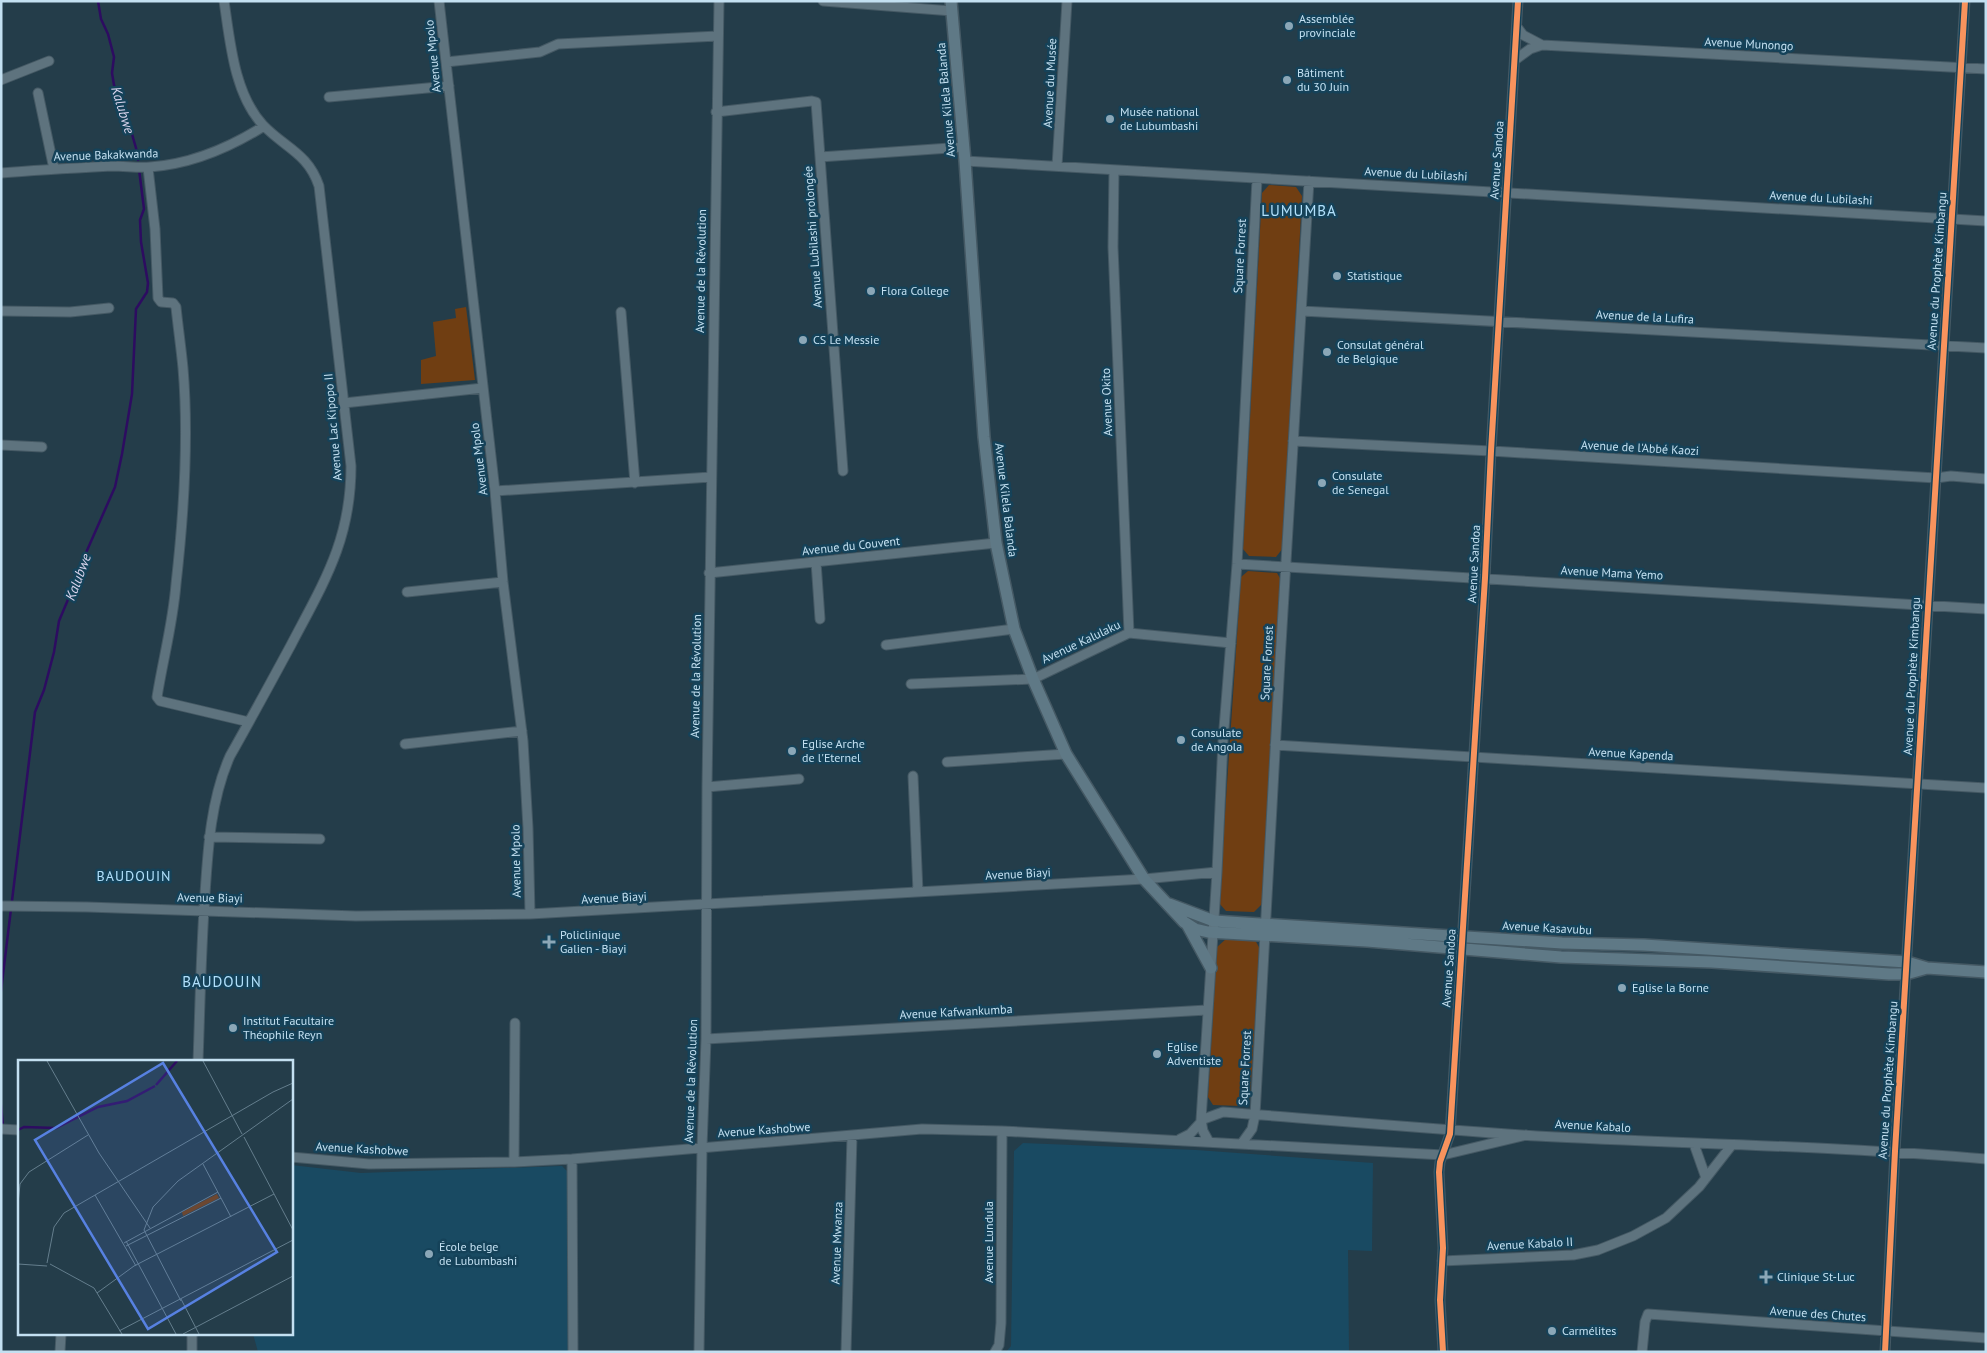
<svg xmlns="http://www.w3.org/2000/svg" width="1987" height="1353" viewBox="0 0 1987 1353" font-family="'PT Sans',sans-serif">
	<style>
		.built { fill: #194a62 }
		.green { fill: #703e12 }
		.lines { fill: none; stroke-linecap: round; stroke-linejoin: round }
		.stream { stroke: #2d0c61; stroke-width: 2.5 }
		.minor-casing { stroke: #455964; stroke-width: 11 }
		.major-casing { stroke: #455964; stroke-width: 14 }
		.minor { stroke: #5e737e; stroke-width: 9 }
		.major { stroke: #5f7986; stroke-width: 11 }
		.cycleway-casing { stroke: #154259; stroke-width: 9 }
		.cycleway { stroke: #f8935d; stroke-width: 6 }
		.poi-dot { fill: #8ba7b7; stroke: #154259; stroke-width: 2 }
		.labels { text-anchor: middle; stroke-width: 5; stroke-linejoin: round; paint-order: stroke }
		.poi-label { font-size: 12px; fill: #c3e0f1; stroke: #154259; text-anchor: start }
		.street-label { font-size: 12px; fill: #c3e0f1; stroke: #154259 }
		.water-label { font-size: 14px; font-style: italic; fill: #d8d4ed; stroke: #154259 }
		.neighbourhood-label { font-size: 14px; letter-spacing: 1px; fill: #b1e0fb; stroke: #154259 }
		.quarter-label { font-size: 15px; letter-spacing: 1px; fill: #b1e0fb; stroke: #154259 }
		.inset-river { fill: none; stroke: #2d0c61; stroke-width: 2.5 }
		.inset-road { fill: none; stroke: #647e8d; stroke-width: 1 }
		.view { fill: #5781e1; fill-opacity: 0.15; stroke: #5781e1; stroke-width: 2.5 }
		.inset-edge { fill: none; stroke: #c3e0f1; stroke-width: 2.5 }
	</style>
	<rect width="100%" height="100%" fill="#243d4a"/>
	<path class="built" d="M1023,1143l173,7 177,13 -1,88 -24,-1 1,102h-343l5,-6 3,-195z
		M291,1165l70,8 201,-7 5,5 1,181h-310l-5,-18h38z"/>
	<path class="green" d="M1269,185l27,2 6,9 -19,352 -7,9 -27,-1 -6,-7 19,-356z
		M466,307l9,73 -54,4v-24l15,-4 -3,-34 23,-4 -1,-9z
		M1248,571l29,2 4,7 -19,324 -8,8 -28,-1 -7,-8 22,-326z
		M1226,939l29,1 5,9 -10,149 -9,8 -28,-1 -5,-8 9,-150z"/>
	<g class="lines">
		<path class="stream" d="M98,1l3,18 7,15 6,23 -2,16 2,12 9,18 13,45 2,12
			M1,991l34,-279 9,-22 10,-38 5,-31 13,-31 7,-8 6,-27 30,-68 7,-33 10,-60 4,-85 11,-17 1,-9 -7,-41 -1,-22 4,-11 -5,-40
			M1,1105l2,21"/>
		<defs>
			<path id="minor" d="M439,1l56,490 8,91 20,159 5,87 2,86
				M823,1l129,10
				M1517,27l6,8 19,10 444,24
				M1515,60l15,-11 12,-4
				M446,62l94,-10 18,-8 160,-8
				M1,80l48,-19
				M38,93l16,76
				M329,97l120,-11
				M716,112l96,-11 4,1 27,369
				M820,157l144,-10
				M965,161l1021,60
				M1057,166l10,-165
				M148,168l7,61 3,69 3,4 12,1 3,4c2,20 5,40 7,61 6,71 1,145 -7,216 -3,39 -13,75 -19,113l3,4 89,21
				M1114,170l-1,77 16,386
				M1,173c37,-3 74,-5 111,-7 13,0 26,2 38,1 42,-3 79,-19 114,-41
				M1,311l69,1 39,-4
				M1302,311l684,37
				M621,312l14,171
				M344,403l139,-15
				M1293,441l198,10 445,27 15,-2 35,3
				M1,445l41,2
				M495,491l216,-14
				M816,562l4,57
				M1237,564l749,45
				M709,573l287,-30
				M407,592l96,-10
				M886,645l128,-16
				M911,684l122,-5 96,-46 102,10
				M405,744l117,-13
				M1275,745l711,43
				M947,762l119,-8
				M913,776l5,116
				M707,787l92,-8
				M209,837l111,2
				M1,906l86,1 269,9 174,-2 614,-35 73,-7
				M706,1039l501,-29
				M198,1062c2,-56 3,-112 7,-168 3,-47 6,-95 25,-138 21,-37 41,-74 61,-111 33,-63 60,-105 60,-179l-32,-280c-11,-33 -34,-38 -56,-61 -29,-31 -33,-84 -39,-124
				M1201,1120l22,-8c105,8 209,17 314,24 150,8 300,10 449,23
				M1,1129l18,1
				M1180,1139l10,-5 11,-12
				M1209,1142l-6,-11 -2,-11 16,-248 6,-131 14,-177 20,-385
				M1242,1143l10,-14 3,-14 25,-454 29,-480
				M1694,1144l12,34
				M291,1157l78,7 145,-2 58,-3 350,-30 80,2 441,24 83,-20
				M572,1159l1,193
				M514,1162l1,-139
				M1442,1261l131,-6 25,-5 35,-14 33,-18 33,-31 32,-41
				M192,1334v18
				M60,1352l1,-18
				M699,1352l3,-205 4,-108 1,-252 12,-786
				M846,1352l6,-216
				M995,1352l4,-7 2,-22 1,-192
				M1443,1352l-3,-52 3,-52 -4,-76 1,-10 10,-28 35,-556 6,-127 27,-450
				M1642,1352l3,-30 3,-8 338,24
				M1885,1352l10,-201 70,-1150"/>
			<path id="major" d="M951,1l14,160 19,276 12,106 18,86 19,50 33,75 78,125 40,43 11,7 13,3 159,9 194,16 151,5 177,12h17l21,-6
				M1169,904l45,17 348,22 82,2 263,17 20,6 59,4
				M1187,924l24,44"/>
		</defs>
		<use href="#minor" class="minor-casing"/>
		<use href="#major" class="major-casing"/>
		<use href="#minor" class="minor"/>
		<use href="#major" class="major"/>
		<defs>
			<path id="cycleway" d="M1443,1352l-3,-52 3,-52 -4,-76 1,-10 10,-28 35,-556 6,-127 27,-450
				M1885,1352l10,-201 70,-1150"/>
		</defs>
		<use href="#cycleway" class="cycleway-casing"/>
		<use href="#cycleway" class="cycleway"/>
	</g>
	<g class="poi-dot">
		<circle cx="1289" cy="26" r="5"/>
		<circle cx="1287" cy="80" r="5"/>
		<circle cx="1110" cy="119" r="5"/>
		<circle cx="1337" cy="276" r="5"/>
		<circle cx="871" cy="291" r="5"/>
		<circle cx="803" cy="340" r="5"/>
		<circle cx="1327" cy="352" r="5"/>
		<circle cx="1322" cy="483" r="5"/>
		<circle cx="1181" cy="740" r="5"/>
		<circle cx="792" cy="751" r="5"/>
		<path d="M546.5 934.5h5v5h5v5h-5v5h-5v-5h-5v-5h5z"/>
		<circle cx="1622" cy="988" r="5"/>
		<circle cx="233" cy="1028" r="5"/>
		<circle cx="1157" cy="1054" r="5"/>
		<circle cx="429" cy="1254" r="5"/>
		<path d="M1763.5 1269.5h5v5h5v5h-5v5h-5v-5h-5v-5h5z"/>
		<circle cx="1552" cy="1331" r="5"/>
	</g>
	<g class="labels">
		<g class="poi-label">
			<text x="1299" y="23">Assemblée<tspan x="1299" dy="14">provinciale</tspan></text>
			<text x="1297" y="77">Bâtiment<tspan x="1297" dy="14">du 30 Juin</tspan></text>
			<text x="1120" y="116">Musée national<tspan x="1120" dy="14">de Lubumbashi</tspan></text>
			<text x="1347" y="280">Statistique</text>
			<text x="881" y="295">Flora College</text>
			<text x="813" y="344">CS Le Messie</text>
			<text x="1337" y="349">Consulat général<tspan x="1337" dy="14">de Belgique</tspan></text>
			<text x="1332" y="480">Consulate<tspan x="1332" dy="14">de Senegal</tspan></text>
			<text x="1191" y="737">Consulate<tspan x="1191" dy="14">de Angola</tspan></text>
			<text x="802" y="748">Eglise Arche<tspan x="802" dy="14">de l'Eternel</tspan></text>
			<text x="560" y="939">Policlinique<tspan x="560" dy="14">Galien - Biayi</tspan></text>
			<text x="1632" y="992">Eglise la Borne</text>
			<text x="243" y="1025">Institut Facultaire<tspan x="243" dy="14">Théophile Reyn</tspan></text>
			<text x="1167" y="1051">Eglise<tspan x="1167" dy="14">Adventiste</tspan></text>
			<text x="439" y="1251">École belge<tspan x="439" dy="14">de Lubumbashi</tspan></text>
			<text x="1777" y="1281">Clinique St-Luc</text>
			<text x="1562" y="1335">Carmélites</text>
		</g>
		<g class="street-label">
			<text transform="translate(1749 44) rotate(3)" y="4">Avenue Munongo</text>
			<text transform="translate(433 56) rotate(-96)" y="4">Avenue Mpolo</text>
			<text transform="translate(1050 83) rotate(-87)" y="4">Avenue du Musée</text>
			<text transform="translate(946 100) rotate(-95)" y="4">Avenue Kilela Balanda</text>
			<text transform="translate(106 155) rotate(-2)" y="4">Avenue Bakakwanda</text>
			<text transform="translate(1497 160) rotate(-86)" y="4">Avenue Sandoa</text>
			<text transform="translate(1416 174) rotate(3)" y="4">Avenue du Lubilashi</text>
			<text transform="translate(1821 198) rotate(3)" y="4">Avenue du Lubilashi</text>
			<text transform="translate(813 237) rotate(-94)" y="4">Avenue Lubilashi prolongée</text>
			<text transform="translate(1240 256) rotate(-87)" y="4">Square Forrest</text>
			<text transform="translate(701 271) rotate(-89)" y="4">Avenue de la Révolution</text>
			<text transform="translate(1937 271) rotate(-86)" y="4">Avenue du Prophète Kimbangu</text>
			<text transform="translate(1645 317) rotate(3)" y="4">Avenue de la Lufira</text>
			<text transform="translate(1107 402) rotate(-92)" y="4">Avenue Okito</text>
			<text transform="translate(333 427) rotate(-95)" y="4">Avenue Lac Kipopo II</text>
			<text transform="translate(1640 448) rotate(3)" y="4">Avenue de l'Abbé Kaozi</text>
			<text transform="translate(479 459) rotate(-97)" y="4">Avenue Mpolo</text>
			<text transform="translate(1006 500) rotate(83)" y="4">Avenue Kilela Balanda</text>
			<text transform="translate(851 546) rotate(-6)" y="4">Avenue du Couvent</text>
			<text transform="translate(1474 564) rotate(-87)" y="4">Avenue Sandoa</text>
			<text transform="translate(1612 573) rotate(3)" y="4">Avenue Mama Yemo</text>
			<text transform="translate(1081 642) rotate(-25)" y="4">Avenue Kalulaku</text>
			<text transform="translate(1267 663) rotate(-87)" y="4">Square Forrest</text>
			<text transform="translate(696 676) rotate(-89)" y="4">Avenue de la Révolution</text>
			<text transform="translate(1912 676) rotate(-87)" y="4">Avenue du Prophète Kimbangu</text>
			<text transform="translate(1631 754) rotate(3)" y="4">Avenue Kapenda</text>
			<text transform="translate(516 861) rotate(-91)" y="4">Avenue Mpolo</text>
			<text transform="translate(1018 874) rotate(-3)" y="4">Avenue Biayi</text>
			<text transform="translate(210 898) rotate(1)" y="4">Avenue Biayi</text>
			<text transform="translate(614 898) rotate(-3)" y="4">Avenue Biayi</text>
			<text transform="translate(1547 928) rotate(3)" y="4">Avenue Kasavubu</text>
			<text transform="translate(1449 968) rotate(-86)" y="4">Avenue Sandoa</text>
			<text transform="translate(956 1012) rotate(-3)" y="4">Avenue Kafwankumba</text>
			<text transform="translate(1245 1068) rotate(-87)" y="4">Square Forrest</text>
			<text transform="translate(1888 1080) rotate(-86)" y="4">Avenue du Prophète Kimbangu</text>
			<text transform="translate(691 1081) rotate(-88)" y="4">Avenue de la Révolution</text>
			<text transform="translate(1593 1126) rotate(3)" y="4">Avenue Kabalo</text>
			<text transform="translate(764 1130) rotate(-4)" y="4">Avenue Kashobwe</text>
			<text transform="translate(362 1149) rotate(3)" y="4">Avenue Kashobwe</text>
			<text transform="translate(989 1242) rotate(-90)" y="4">Avenue Lundula</text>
			<text transform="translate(837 1243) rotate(-88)" y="4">Avenue Mwanza</text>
			<text transform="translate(1530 1244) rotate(-3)" y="4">Avenue Kabalo II</text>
			<text transform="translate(1818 1314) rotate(4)" y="4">Avenue des Chutes</text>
		</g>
		<g class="water-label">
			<text transform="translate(123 110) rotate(73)" y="5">Kalubwe</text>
			<text transform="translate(78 577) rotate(-69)" y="5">Kalubwe</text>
		</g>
		<g class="neighbourhood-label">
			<text x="134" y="881">BAUDOUIN</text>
		</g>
		<g class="quarter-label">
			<text x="1299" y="216">LUMUMBA</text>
			<text x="222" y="987">BAUDOUIN</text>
		</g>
	</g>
	<g transform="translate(18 1060)">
		<rect width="275" height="275" fill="#243d4a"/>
		<path d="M199,134l2,4 -36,18 -1,-4z" fill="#703e12"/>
		<path class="inset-river" d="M138,25l21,-24M0,70l6,-3 32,1 42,-21 29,-6 28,-15"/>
		<path class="inset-road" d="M29,1l52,92 51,75M185,1l39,73M226,77l49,93M185,104l28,53M77,135l41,71M0,144l2,-20 9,-12 59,-37M108,181l50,93M106,183l94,-51M108,186l95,-48M29,203l7,-36 10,-14 209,-121 20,-9M0,204l29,2M32,204l44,24 28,46M79,233l37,-27 140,-72M163,239l18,35M163,241l-37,-71 9,-23 25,-26 115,-82M101,271l174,-91M165,274l110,-58"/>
		<path class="view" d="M145,3l114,189 -129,77 -113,-189z"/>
		<rect width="275" height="275" class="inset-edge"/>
	</g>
	<rect width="1987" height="1353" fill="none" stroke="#c3e0f1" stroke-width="5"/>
</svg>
